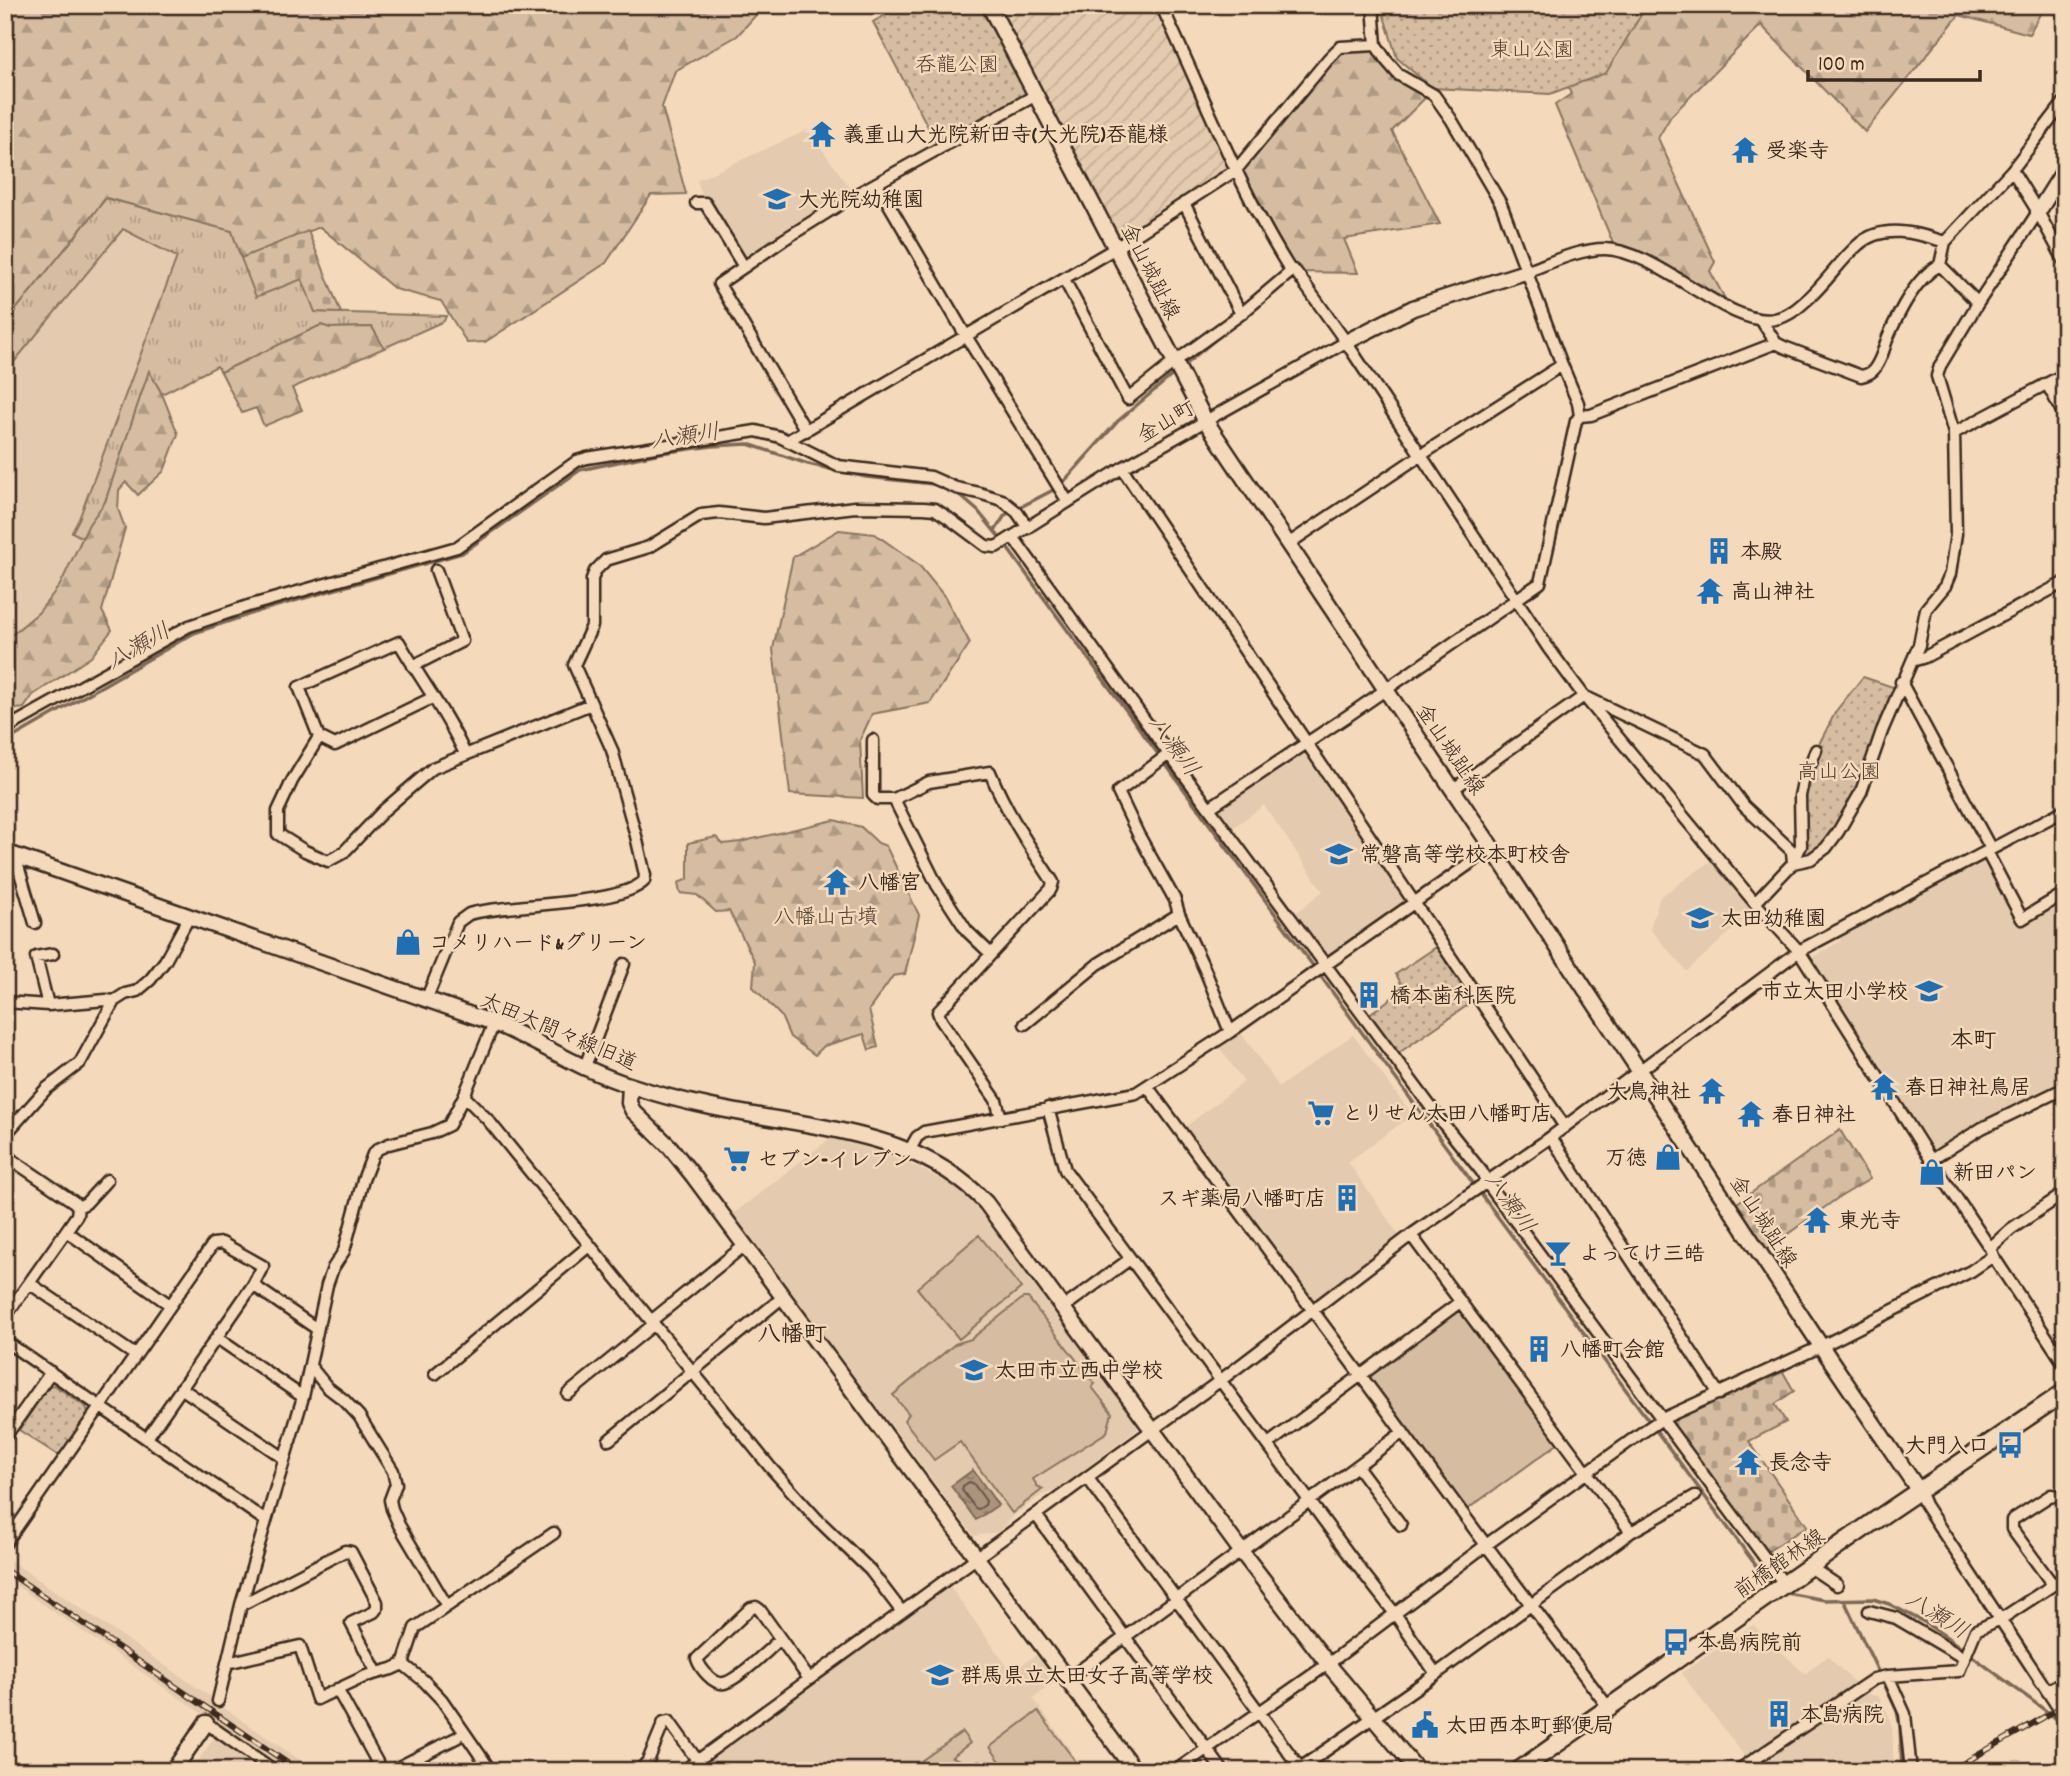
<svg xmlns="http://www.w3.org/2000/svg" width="2070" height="1776" viewBox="0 0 2070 1776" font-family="Dekko,'Klee One',sans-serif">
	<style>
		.built { fill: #e4caae }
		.industrial { fill: url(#industrial-furrows) }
		.grass { fill: url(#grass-tufts); stroke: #887460; stroke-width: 2 }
		.forest { fill: url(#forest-firs); stroke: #887460; stroke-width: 2 }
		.cemetery { fill: url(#cemetery-stones); stroke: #887460; stroke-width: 2 }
		.park { fill: url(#park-dots); stroke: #887460; stroke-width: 2 }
		.pitch { fill: #d6bda2; stroke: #887460; stroke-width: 2 }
		.water { fill: url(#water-ripples); stroke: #7e6957; stroke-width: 2 }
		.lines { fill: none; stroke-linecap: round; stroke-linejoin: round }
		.shore { stroke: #685444; stroke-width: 2 }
		.stream { stroke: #7e6957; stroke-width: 3.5 }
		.street-casing { stroke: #3b2a1e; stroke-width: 15 }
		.secondary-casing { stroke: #3b2a1e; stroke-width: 19 }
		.primary-casing { stroke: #3b2a1e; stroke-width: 21 }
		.street { stroke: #f4d9bb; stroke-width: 10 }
		.secondary { stroke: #f4d9bb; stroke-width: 14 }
		.primary { stroke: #f4d9bb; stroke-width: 16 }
		.rail-casing { stroke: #3b2a1e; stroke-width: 6 }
		.rail { stroke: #f4d9bb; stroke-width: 3.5; stroke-dasharray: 10; stroke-linecap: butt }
		.labels { text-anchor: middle; stroke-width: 5; stroke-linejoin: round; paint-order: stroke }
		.park-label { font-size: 21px; fill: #524032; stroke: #f4d9bb }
		.poi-label { font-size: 21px; font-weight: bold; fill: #3b2a1e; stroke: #f4d9bb; text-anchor: start }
		.street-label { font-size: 21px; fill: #3b2a1e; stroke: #f4d9bb }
		.water-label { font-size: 23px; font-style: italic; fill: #574436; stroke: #f4d9bb }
		.neighbourhood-label { font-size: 23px; font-weight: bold; fill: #3b2a1e; stroke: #f4d9bb }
	</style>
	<defs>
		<pattern id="industrial-furrows" width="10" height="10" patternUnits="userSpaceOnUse" patternTransform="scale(1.75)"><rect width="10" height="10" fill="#e4caae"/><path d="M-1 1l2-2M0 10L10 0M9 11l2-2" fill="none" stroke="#c4ae95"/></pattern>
		<pattern id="grass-tufts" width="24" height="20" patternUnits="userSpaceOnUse" patternTransform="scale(1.75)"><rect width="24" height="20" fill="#d6bda2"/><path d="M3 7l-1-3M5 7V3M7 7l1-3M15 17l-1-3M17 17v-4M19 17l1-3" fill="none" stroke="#af9a83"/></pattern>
		<pattern id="forest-firs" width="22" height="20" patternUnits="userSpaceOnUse" patternTransform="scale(1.75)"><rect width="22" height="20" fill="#d6bda2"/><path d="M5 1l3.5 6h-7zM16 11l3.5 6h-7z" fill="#af9a83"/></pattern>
		<pattern id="cemetery-stones" width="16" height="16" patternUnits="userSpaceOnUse" patternTransform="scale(1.75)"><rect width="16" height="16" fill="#d6bda2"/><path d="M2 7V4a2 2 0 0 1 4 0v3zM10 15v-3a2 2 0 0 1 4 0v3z" fill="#af9a83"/></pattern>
		<pattern id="park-dots" width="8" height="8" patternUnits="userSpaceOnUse" patternTransform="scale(1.75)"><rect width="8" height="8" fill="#d6bda2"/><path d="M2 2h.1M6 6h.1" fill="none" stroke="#af9a83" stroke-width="1.8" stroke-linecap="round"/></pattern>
		<pattern id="water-ripples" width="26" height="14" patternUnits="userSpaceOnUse" patternTransform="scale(1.75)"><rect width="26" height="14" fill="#ab937d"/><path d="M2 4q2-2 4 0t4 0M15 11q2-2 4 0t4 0" fill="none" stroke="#8c7866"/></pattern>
	</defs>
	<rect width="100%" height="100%" fill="#f4d9bb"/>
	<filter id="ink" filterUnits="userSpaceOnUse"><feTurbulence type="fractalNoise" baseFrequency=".0143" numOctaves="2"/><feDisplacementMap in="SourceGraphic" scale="14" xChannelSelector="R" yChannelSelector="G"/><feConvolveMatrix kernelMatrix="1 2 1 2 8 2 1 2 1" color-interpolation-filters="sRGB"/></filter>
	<g filter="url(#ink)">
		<path class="built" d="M808,130l47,65 -111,72 -39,-64 -8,-23z
			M116,220l77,38 -104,266 -29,62 -22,27 -29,24 -4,1v-279z
			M1307,744l106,158 -87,64 -36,-48 33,-27 -59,-86 -37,27 -18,-24z
			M1717,857l41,50 -71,64 -37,-42 10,-32z
			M1986,860l34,64 45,-26v184l-84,42 -41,27 -8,-3 -120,-188 1,-3 28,-16 -1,-3z
			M1237,1027l42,60 74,-52 59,80 -64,47 55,79 -90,70 -133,-180 64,-49 -29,-41z
			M832,1137l56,18 31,13 26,13 25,18 11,13 157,213v4l-81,61 -15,5 -29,21 -15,16 -24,4 -241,-322z
			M5,1557l209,142v7l-4,9 -3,2 -202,-139z
			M949,1585l62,87 30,-20 19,26 -27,20 52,73h-396z
			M1753,1625l52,49 22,-18 28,27 -40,31 -68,45 -66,-86z
			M1861,1693l17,3 10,18 4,14 2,43h-150z
			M221,1706l95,65h-32l-70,-48 -2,-2z
			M219,1737l48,34h-76l23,-33 3,1z"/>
		<path class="industrial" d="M989,5h170l77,165 -120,77z"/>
		<path class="grass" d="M106,198l126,33 9,27 61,21 14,33 130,4 -2,5 -60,27 -12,-21 -42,1 -9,-3 -100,47 -4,-6 -55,28 -13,-22 -44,130 -22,36 -11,-6 7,-13 98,-262 -54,-28 -118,144v-50z"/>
		<path class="forest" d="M5,5h760l-28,31 -62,35 -13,36 24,87 -35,1 -45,68 -121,79 -18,1 -26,-42 -46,-12 -75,-62 -79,31 -9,-27 -126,-33 -101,125z
			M1622,5h423l-16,29 -70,-19 -94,117 -104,-107 -90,91 -13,22 57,124 -5,9 20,37 -114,-58 -61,-145 16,-11 -3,-7z
			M1376,45l23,30 26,23 -33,33 48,93 -96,15 14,34 -62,-1 -60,-102 104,-123z
			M321,325l9,3 42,-1 12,21 -92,40 10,22 -38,16 -8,-18 -14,5 -21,-41z
			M149,371l13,23 16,40 -14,37 -26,24 -12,-13 -7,8 -1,19 7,19 -23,83 10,19 -21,27 -58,38 -9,13 -16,2 5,-12 -8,-4v-56l4,-1 29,-24 22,-28 29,-61 16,-22z
			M839,530l36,4 44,31 26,32 25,46 -40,60 -58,11 -12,26 3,58 -73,-4 -17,-145 20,-92z
			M834,820l27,7 17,16 8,3 33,69 -14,59 -12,2 -24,34 9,37 -9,3 -5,-16 -40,12 -9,9 -25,-18 -9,-21 -28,-29 2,-25 -26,-51 -13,1 -19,-17 -17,-2 -2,-10 10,-4v-36l28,-6 7,7 17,-2z"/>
		<path class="cemetery" d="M308,231l33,82 -26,-1 -13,-33 -46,18 -15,-39z
			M1840,1130l30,49 -35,21 -75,54 -30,-46z
			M1783,1372l11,19 -19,13 11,18 -37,19 58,85 -40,26 -98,-132z"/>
		<path class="park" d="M903,5h86l47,90 -97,53 -66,-126z
			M1384,5h263l-41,68 -56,21 -118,-6 -35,-30 -14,-45z
			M1863,677l36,12 -38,103 -35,56 -33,15 8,-17 -1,-50 16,-46 20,-39z
			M1441,944l37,54 -85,59 -29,-39 40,-29 -8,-15z
			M54,1385l32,22 3,7 -30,42 -40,-26 30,-44z"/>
		<path class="pitch" d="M979,1235l42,53 -62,51 -42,-51z
			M1023,1298h5l67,86 -3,3 20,26 -5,19 -74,47 4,7 6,3 -31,24 -52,-71 -26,18 -30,-40 5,-6 -16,-19 62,-51 16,-5z
			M1460,1302l103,138 -101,73 -101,-137z
			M1038,1711l44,59v1h-75l-17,-24z
			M962,1732l8,11 -18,14 17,7 8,7h-70z"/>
		<path class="water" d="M973,1470l25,35 -22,15 -25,-34z"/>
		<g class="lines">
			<path class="shore" d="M969,1482l4,1 13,18 -1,4 -6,4 -4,-1 -13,-18 1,-4z"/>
			<path class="stream" d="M1182,367l45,-37
				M957,493l21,18 22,27 404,552 359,485 10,9
				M995,531l10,-16 54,-28 59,-66 58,-49
				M5,742l189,-109 65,-22 203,-58 118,-83 80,-17 52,-7 36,-2 60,20 58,13 68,7 12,5
				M1781,1592l44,8 48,-1 16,5 35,18 21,14 120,89
				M1844,1600l53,111 3,15 2,45"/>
			<defs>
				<path id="street" d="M1161,5c42,88 76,180 128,263l7,4 50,70 203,307 35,47 171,207 44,48 132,209 59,88 3,8 72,109
					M1373,5l3,40 10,15 13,15 35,20 17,24 50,85 61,161 16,38 2,13 11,-1 185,-72
					M1164,11l9,-6
					M2012,170l26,42 27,50
					M877,184l89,152 102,166
					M696,203h9l39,64
					M1528,271c24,-9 51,-22 77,-22 53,1 125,80 170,70 15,-3 25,-13 36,-23 17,-16 30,-36 47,-51 23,-22 60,-12 87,-3
					M1064,279l64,120 45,-36 68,-49 -57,-111
					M1978,303l-38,-38 5,-23 67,-72 53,-69
					M1241,314l52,-44
					M1761,320l15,23 8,4 77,29c6,-1 11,-3 14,-8 7,-9 9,-21 13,-31 11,-25 28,-60 52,-72
					M2047,384l18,33
					M806,431l-87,-147 64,-44 72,-45 181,-100
					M1954,433l111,-59
					M787,441l327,-192 122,-79 93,-112 11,-11 36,-2
					M1122,468l443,659
					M1013,537l156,217 273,368 40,50 5,11 298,402
					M1288,544l133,-89 141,-90
					M1912,661l13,-4 140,-75
					M413,666l49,-25 -26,-71
					M1901,682l90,167
					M432,698l-97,47 -16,-8 -20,-50 100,-45c22,38 48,72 66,112
					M1588,698l117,56 39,52 48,45 1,12
					M5,729l184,-103 59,-20 209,-59 120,-86 10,-3 169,-27 24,6 58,29 93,11 25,11 23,5 23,7 15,12 11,16
					M319,737l-27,44 -14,30v23l27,17 23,10 15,-8 41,-43 49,-42 158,-64
					M873,740v55l4,4h17l35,-17 61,-10c16,40 40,75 63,110l-2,7 -113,123 3,8 55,80 5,18
					M1169,754l-51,38 20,42 37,66 4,14 26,56 25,62
					M1452,790l132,-94
					M894,799l43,86 30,46 24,23
					M1209,808l140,-93 191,-132 36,-162 4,-5
					M1987,852l35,67 43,-26
					M20,857l-2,9 17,57
					M1793,862l8,-16 -1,-50 3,-14 13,-32
					M1755,903l38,-40 18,-4 15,-11 12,-16 23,-40 21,-61 37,-86 7,-36 19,-23 5,-12 6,-40 -2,-101 -17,-57 3,-10 38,-63 60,-91
					M426,1000l32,-78 11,-8c37,-11 151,-8 175,-33l1,-6 -9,-39 -24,-86 -38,-85 18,-39v-47l3,-8 11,-11 43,-13 52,-32 18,-2 45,5 91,-11 69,1 11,1 12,8 39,29 10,1 126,-79 224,-126
					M5,1002l43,3 58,-5 8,1
					M48,1005l-12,-48 17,-3
					M1025,1024l73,-60 81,-50
					M584,1069l40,-105
					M1147,1086l339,459 122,162
					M464,1096l24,24 282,347 47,52 53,51 32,42
					M1048,1108l17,62 288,390 43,55 40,59
					M5,1135l41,-46 34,-26 34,-62 11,-7 12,-3 13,-11 15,-19 24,-44
					M1551,1137l168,257
					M909,1151l8,-14 7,-5 212,-39 94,-61 262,-184
					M5,1155l69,47 4,5
					M1931,1160l51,-32 83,-40
					M66,1231l104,74
					M1411,1235l220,297
					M1990,1248l21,-19 54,-36
					M29,1283l106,72
					M253,1285l64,44
					M1064,1307l66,-48
					M5,1317l61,-86 11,-16 1,-8 8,-4 21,-23
					M651,1321l94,-76
					M217,1338l86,59
					M5,1341l261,180
					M310,1366l17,21 17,13 15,16 34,55 3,13 -6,16 2,9 7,16 48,81
					M435,1374l154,-128
					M181,1388l103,70
					M568,1394l85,-69
					M5,1437l46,-65
					M609,1440l174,-143
					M1268,1444l192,-142
					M1357,1466l44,59
					M1087,1477l213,291
					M1919,1491l6,14 140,213
					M1036,1515l187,256
					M5,1544l208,-300 9,-1 41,23 -10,19 -106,153
					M1810,1567l27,18
					M2053,1585l-41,-56v-9l39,-25 12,2 2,3
					M241,1605l104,-54 6,1 26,50v6l-3,4 -23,11 26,50
					M1869,1611l27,7 68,40
					M780,1639c-10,10 -44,42 -56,44 -11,2 -24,-15 -27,-24l54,-51 5,-1 4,3 49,69
					M227,1663l73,-17 17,53 49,-23 26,-7 11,-5 12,-36 139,-95
					M403,1664l21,17 18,19 49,71
					M1888,1676l17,38 6,57
					M1068,1679l335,-247
					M337,1689l45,82
					M2047,1691l18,-10
					M218,1701l23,-96 62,-208 24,-112 6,-17 11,-17 19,-71 10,-26 5,-5 11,-5 43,-11 17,-8 15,-29 30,-73
					M206,1723l69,48
					M391,1771l67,-34
					M639,1771l9,-10 16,-39 5,-1 28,39
					M683,1771l538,-391 190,-145 140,-98 248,-186 266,-141
					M1175,1771l153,-107 158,-119 158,-114 18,-12 160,-73 149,-75 22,-15
					M1296,1771l140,-97 195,-142 64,-36
					M1737,1771l137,-92 14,-3 71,-5 17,-41 25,-11 64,-42"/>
				<path id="secondary" d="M989,5l216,415 287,428 329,498 98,145
					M2038,212l27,-43
					M1346,342l67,-34 115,-37
					M5,852l489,171c46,19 87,47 135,62 53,18 110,28 166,37 70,12 141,27 191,81l255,348 87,113 90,107
					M630,1086l-1,17 4,8 37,36 24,30 441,594
					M173,1771l33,-48"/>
				<path id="primary" d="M1518,1771l365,-256 182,-123"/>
			</defs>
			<use href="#street" class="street-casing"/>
			<use href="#secondary" class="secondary-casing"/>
			<use href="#primary" class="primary-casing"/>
			<use href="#street" class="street"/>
			<use href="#secondary" class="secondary"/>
			<use href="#primary" class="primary"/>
			<defs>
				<path id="rail" d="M5,1570l294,201
					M1950,1771l115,-66"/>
			</defs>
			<use href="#rail" class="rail-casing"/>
			<use href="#rail" class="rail"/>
		</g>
	</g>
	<defs>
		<symbol id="temple-bare" viewBox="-9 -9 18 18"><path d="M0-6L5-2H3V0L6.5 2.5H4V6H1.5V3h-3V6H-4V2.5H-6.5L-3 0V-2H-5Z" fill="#1f6fb2" stroke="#f4d9bb" stroke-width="2.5" paint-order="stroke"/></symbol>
		<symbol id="school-bare" viewBox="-9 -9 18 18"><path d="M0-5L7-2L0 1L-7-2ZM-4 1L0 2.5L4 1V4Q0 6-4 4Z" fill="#1f6fb2" stroke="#f4d9bb" stroke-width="2.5" paint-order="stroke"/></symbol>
		<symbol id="building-bare" viewBox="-9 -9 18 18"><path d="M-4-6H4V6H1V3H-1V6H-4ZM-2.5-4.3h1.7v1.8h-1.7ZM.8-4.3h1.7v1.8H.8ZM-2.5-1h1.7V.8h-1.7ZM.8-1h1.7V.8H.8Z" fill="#1f6fb2" stroke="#f4d9bb" stroke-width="2.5" paint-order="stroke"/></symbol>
		<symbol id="shop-bare" viewBox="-9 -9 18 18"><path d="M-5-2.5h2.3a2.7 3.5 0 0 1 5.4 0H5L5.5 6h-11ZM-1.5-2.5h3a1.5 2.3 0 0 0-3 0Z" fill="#1f6fb2" stroke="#f4d9bb" stroke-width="2.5" paint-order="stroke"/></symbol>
		<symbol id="supermarket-bare" viewBox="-9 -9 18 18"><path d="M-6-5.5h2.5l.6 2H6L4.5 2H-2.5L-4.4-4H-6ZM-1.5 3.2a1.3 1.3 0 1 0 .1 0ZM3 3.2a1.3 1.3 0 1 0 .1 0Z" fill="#1f6fb2" stroke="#f4d9bb" stroke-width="2.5" paint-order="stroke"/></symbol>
		<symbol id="bar-bare" viewBox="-9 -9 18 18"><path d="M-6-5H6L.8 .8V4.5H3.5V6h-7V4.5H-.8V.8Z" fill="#1f6fb2" stroke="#f4d9bb" stroke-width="2.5" paint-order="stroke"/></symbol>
		<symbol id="bus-bare" viewBox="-9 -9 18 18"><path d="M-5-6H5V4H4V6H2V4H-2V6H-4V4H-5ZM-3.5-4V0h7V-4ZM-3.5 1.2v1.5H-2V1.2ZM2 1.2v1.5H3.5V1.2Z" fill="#1f6fb2" stroke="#f4d9bb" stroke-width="2.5" paint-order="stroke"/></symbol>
		<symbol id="civic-bare" viewBox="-9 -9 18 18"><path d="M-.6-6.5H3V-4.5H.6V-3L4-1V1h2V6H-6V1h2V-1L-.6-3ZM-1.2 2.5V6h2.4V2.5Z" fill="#1f6fb2" stroke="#f4d9bb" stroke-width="2.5" paint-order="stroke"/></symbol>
	</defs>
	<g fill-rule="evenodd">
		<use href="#temple-bare" x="803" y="115" width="38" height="38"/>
		<use href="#temple-bare" x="1726" y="131" width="38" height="38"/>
		<use href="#school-bare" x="758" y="180" width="38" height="38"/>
		<use href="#building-bare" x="1700" y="532" width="38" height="38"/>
		<use href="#temple-bare" x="1691" y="572" width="38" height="38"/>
		<use href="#school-bare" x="1320" y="835" width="38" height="38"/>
		<use href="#temple-bare" x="818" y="863" width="38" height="38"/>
		<use href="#school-bare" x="1681" y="899" width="38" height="38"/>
		<use href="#shop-bare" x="389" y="923" width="38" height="38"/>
		<use href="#school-bare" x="1910" y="972" width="38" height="38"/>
		<use href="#building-bare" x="1350" y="976" width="38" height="38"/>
		<use href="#temple-bare" x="1865" y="1068" width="38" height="38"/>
		<use href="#temple-bare" x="1693" y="1072" width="38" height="38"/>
		<use href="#supermarket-bare" x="1302" y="1094" width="38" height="38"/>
		<use href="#temple-bare" x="1732" y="1095" width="38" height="38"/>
		<use href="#shop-bare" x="1649" y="1138" width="38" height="38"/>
		<use href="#supermarket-bare" x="718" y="1140" width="38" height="38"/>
		<use href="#shop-bare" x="1913" y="1153" width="38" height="38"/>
		<use href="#building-bare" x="1328" y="1179" width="38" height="38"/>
		<use href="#temple-bare" x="1798" y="1201" width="38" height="38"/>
		<use href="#bar-bare" x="1539" y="1234" width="38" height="38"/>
		<use href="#building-bare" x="1520" y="1330" width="38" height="38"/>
		<use href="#school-bare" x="955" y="1351" width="38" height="38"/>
		<use href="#bus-bare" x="1991" y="1426" width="38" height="38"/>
		<use href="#temple-bare" x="1729" y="1443" width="38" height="38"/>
		<use href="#bus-bare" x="1657" y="1623" width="38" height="38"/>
		<use href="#school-bare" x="921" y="1656" width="38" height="38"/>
		<use href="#building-bare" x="1760" y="1695" width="38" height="38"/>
		<use href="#civic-bare" x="1406" y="1706" width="38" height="38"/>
	</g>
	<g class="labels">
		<g class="park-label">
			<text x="1532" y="56">東山公園</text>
			<text x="957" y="71">呑龍公園</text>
			<text x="1839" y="778">高山公園</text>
			<text x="826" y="923">八幡山古墳</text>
		</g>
		<g class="poi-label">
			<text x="843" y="141">義重山大光院新田寺(大光院)吞龍様</text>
			<text x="1766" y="157">受楽寺</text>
			<text x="798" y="206">大光院幼稚園</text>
			<text x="1740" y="558">本殿</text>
			<text x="1731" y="598">高山神社</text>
			<text x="1360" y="861">常磐高等学校本町校舎</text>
			<text x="858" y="889">八幡宮</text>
			<text x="1721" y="925">太田幼稚園</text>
			<text x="429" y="949">コメリハード&amp;グリーン</text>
			<text x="1908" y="998" text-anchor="end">市立太田小学校</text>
			<text x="1390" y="1002">橋本歯科医院</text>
			<text x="1905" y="1094">春日神社鳥居</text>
			<text x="1691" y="1098" text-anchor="end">大鳥神社</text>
			<text x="1342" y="1120">とりせん太田八幡町店</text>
			<text x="1772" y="1121">春日神社</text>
			<text x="1647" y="1164" text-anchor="end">万徳</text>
			<text x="758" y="1166">セブン-イレブン</text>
			<text x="1953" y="1179">新田パン</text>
			<text x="1326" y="1205" text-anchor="end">スギ薬局八幡町店</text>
			<text x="1838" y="1227">東光寺</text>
			<text x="1579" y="1260">よってけ三皓</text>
			<text x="1560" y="1356">八幡町会館</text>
			<text x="995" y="1377">太田市立西中学校</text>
			<text x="1989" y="1452" text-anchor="end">大門入口</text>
			<text x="1769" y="1469">長念寺</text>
			<text x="1697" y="1649">本島病院前</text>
			<text x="961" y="1682">群馬県立太田女子高等学校</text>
			<text x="1800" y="1721">本島病院</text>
			<text x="1446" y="1732">太田西本町郵便局</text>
		</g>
		<g class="street-label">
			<text transform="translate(1151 271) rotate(63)" y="7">金山城趾線</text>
			<text transform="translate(1166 421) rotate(-30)" y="7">金山町</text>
			<text transform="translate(1451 749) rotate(56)" y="7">金山城趾線</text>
			<text transform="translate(559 1031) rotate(23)" y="7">太田大間々線旧道</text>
			<text transform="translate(1764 1221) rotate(57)" y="7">金山城趾線</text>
			<text transform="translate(1779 1563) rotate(-35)" y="7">前橋館林線</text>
		</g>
		<g class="water-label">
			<text transform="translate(685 435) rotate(-8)" y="8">八瀬川</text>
			<text transform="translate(138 645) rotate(-30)" y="8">八瀬川</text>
			<text transform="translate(1175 745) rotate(54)" y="8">八瀬川</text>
			<text transform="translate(1511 1202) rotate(54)" y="8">八瀬川</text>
			<text transform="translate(1938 1614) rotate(32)" y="8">八瀬川</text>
		</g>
		<g class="neighbourhood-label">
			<text x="1973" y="1047">本町</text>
			<text x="792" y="1341">八幡町</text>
		</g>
	</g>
	<rect width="2070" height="1776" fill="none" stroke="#f4d9bb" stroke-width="28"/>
	<rect x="14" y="14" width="2042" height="1748" fill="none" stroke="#3b2a1e" stroke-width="2.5" filter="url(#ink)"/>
	<path d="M1808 70v10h172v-10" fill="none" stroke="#3b2a1e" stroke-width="3.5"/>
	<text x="1818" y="70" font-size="21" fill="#3b2a1e" stroke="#f4d9bb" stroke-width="5" paint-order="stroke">100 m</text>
</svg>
